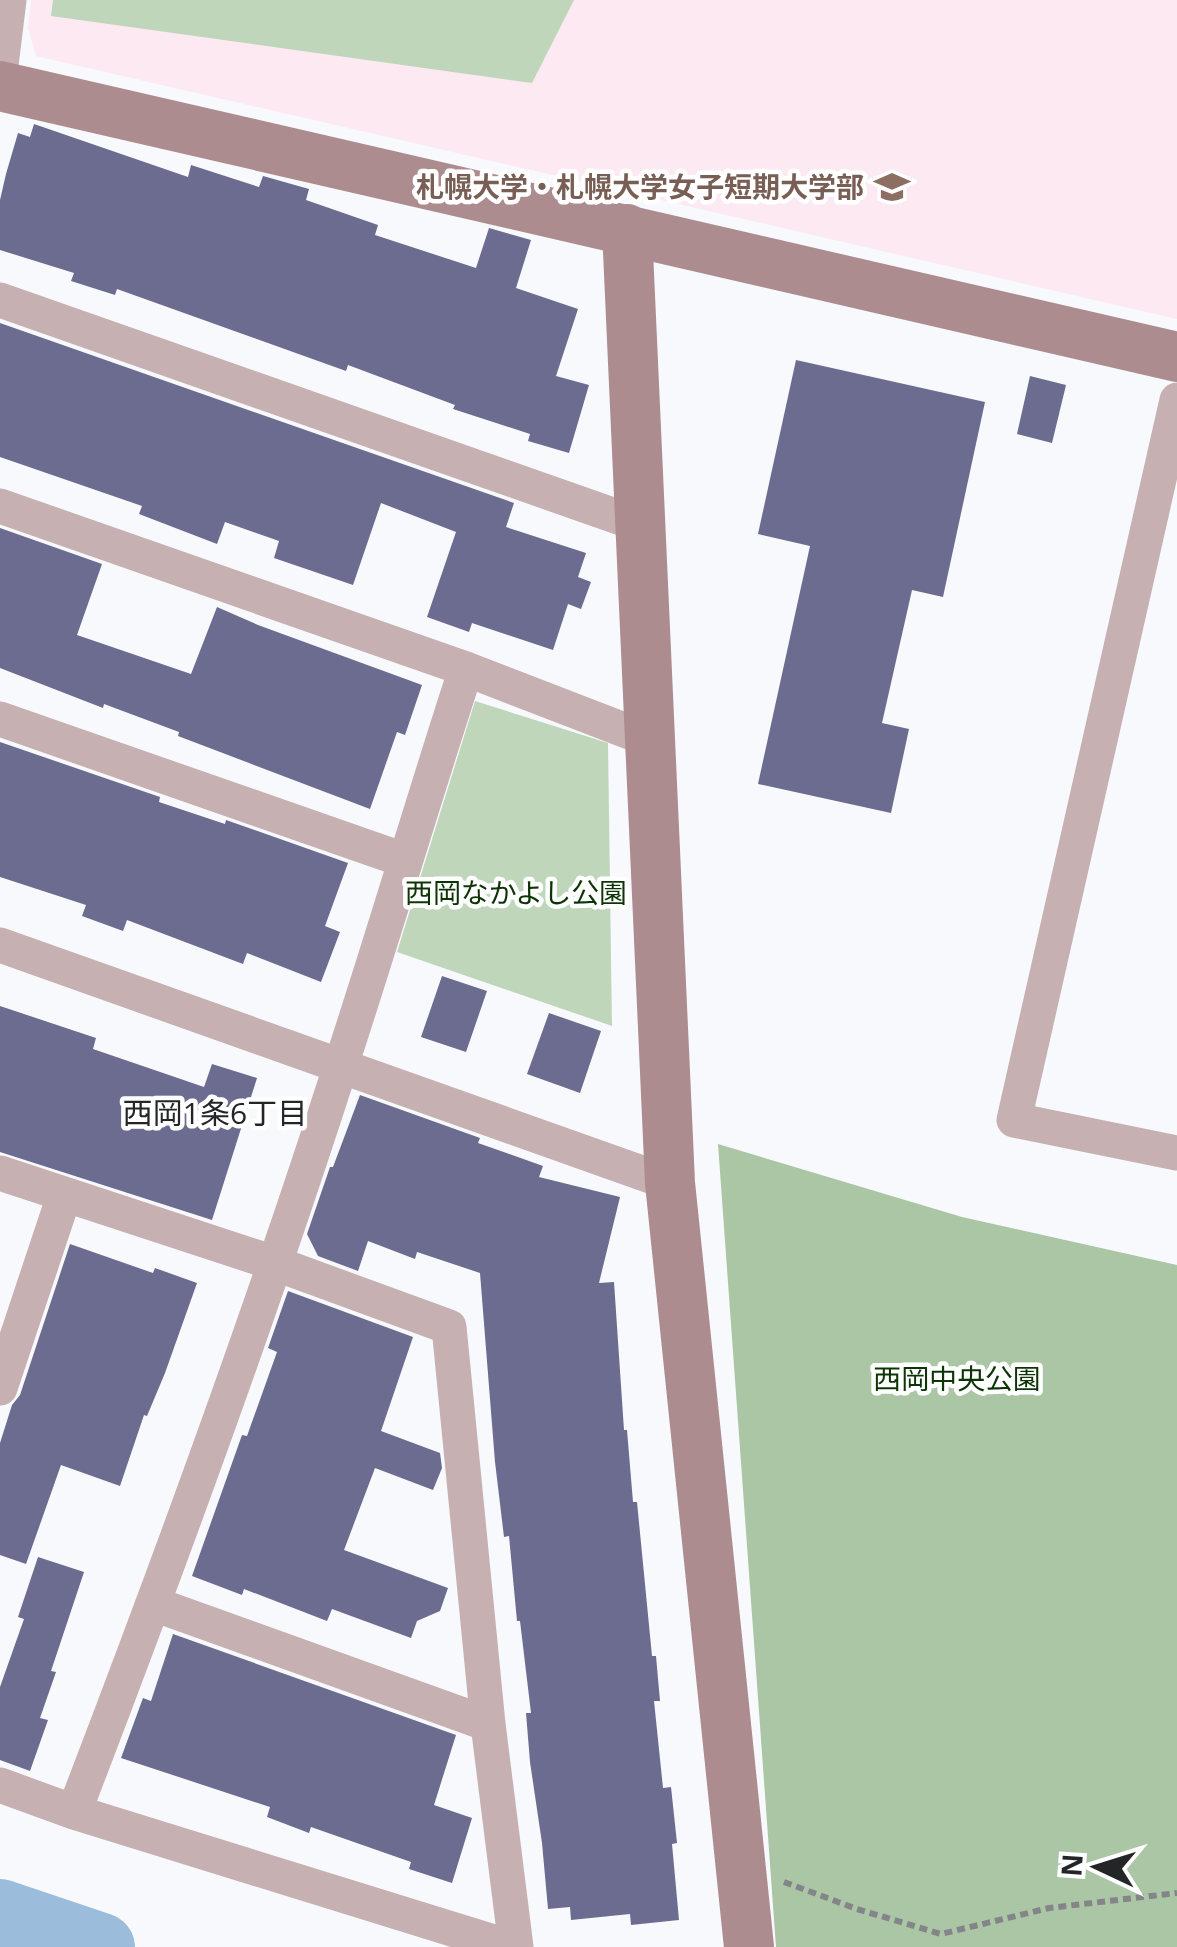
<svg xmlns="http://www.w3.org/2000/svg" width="1177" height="1947" viewBox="0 0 1177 1947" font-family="'Open Sans','Noto Sans JP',sans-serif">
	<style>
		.education { fill: #fce9f2 }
		.green { fill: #bfd6ba }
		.forest { fill: #aac6a4 }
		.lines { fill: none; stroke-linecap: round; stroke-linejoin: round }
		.river { stroke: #9bbcda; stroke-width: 68 }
		.building { fill: #6b6c90 }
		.path { stroke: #848588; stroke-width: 6; stroke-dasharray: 8 5; stroke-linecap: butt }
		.street { stroke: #c6b0b1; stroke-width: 35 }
		.secondary { stroke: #ac8c8e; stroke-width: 50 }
		.labels { text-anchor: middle; stroke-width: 9; stroke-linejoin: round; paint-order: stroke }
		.education-label { font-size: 28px; font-weight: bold; fill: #785e54; stroke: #fff; text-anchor: end }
		.park-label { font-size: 28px; fill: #0d3404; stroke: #fff }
		.neighbourhood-label { font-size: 30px; fill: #242526; stroke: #fff }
	</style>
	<rect width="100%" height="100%" fill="#f8f9fd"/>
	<path class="education" d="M31,0h1146v319l-1141,-263 -8,-28z"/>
	<path class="green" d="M53,0h521l-42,83 -481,-67z
		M475,701l133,42 4,283 -215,-74z"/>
	<path class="forest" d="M718,1144l244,73 215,48v682h-401z"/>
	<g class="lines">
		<path class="river" d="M0,1913l101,34"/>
	</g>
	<path class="building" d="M34,124l154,53 3,-12 68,22 4,-11 46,13 -3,11 72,25 -3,10 101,33 13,-40 42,12 -15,48 62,21 -22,67 33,9 -20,68 -41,-12 2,-7 -77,-25 2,-4 -107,-40 -2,6 -229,-82 -2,6 -44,-14 3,-8 -74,-23v-50l6,-26 12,-41 12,4z
		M0,323l514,180 -8,24 80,26 -8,24 13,5 -10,27 -13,-5 -15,46 -81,-27 -3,9 -42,-15 29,-85 -75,-29 -28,82 -79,-27 5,-17 -54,-19 -8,22 -78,-30 3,-8 -142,-49z
		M796,360l189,42 -42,195 -31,-7 -30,133 27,6 -18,84 -133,-29 52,-238 -52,-12z
		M1030,376l36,9 -14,58 -35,-9z
		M0,528l102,36 -25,71 114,39 26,-67 41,18 164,60 -17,50 -8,-3 -27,77 -192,-73 1,-4 -75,-28 -1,4 -103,-40z
		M0,742l160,55 -1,5 66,22 1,-4 122,43 -23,63 15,6 -19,50 -74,-29 -4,11 -116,-44 -4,11 -41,-15 4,-11 -86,-28z
		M442,976l45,15 -21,61 -45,-15z
		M0,1006l96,32 -3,11 111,38 8,-23 45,14 -45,142 -212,-68z
		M549,1013l52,18 -21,62 -53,-19z
		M360,1095l120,43 -2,5 65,23 -4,11 81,20 -21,86 15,-1 10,148h3l6,72h4l15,154h4l4,45h-6l9,87 8,-1 6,56 -5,1 7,76 -48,5 -1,-11 -59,6 -1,-13 -22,2 -6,-66 -12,-81 -4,-49h5l-11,-92h-3l-8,-85 -5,1 -9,-75 -15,-189 -63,-21 -2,7 -47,-18 -10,30 -40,-15 -11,-22 23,-67h3z
		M70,1244l83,29 2,-5 42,15 -32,90 -18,43 -3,-1 -24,71 -59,-21 -35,99 -26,-9v-112l12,-38 8,-10z
		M288,1291l125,46 -32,94 59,22 2,15 -9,22 -58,-22 -31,82 104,38 -8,23 -23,10 -6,17 -79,-29 -5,12 -83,-32 -2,6 -50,-19 50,-141 5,1 30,-84 -9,-4z
		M38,1557l46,15 -33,99 5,1 -16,46 8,2 -18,51 -30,-11v-73l24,-68 -6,-2z
		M173,1634l283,101 -22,70 38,13 -20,65 -43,-14 2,-7 -100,-35 -2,6 -42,-16 3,-10 -149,-49 22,-60 8,3z"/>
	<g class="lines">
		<path class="path" d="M784,1882l73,27 84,25 108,-26 128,-15"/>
		<path class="street" d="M0,73l9,-73
			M0,300l641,225
			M1177,400l-163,720 163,33
			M0,506l466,163 184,71
			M0,719l404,141
			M0,945l670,238
			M0,1173l274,90 175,64 39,397 28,223
			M0,1388l64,-192
			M154,1604l334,120
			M0,1785l74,27 436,135
			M74,1812c95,-247 186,-495 267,-747 43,-131 82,-264 125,-396"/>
		<path class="secondary" d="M0,86l1177,271
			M627,229l43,954 79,764"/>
	</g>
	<defs>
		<symbol id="university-bare" viewBox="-9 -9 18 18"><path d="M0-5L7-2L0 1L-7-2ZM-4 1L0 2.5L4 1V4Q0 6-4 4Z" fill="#8d6e63" stroke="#fff" stroke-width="2.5" paint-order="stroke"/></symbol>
	</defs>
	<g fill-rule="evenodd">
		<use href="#university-bare" x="867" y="162" width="50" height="50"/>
	</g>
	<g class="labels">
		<g class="education-label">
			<text x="864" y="197">札幌大学・札幌大学女子短期大学部</text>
		</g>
		<g class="park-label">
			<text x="516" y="903">西岡なかよし公園</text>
			<text x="957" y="1389">西岡中央公園</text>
		</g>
		<g class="neighbourhood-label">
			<text x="215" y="1124">西岡1条6丁目</text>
		</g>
	</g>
	<g transform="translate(1097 1867) rotate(274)" stroke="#ffffff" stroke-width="8" paint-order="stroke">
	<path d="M0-8L18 38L0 25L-18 38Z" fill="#242526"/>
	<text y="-15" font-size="28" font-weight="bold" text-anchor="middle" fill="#242526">N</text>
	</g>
</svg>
